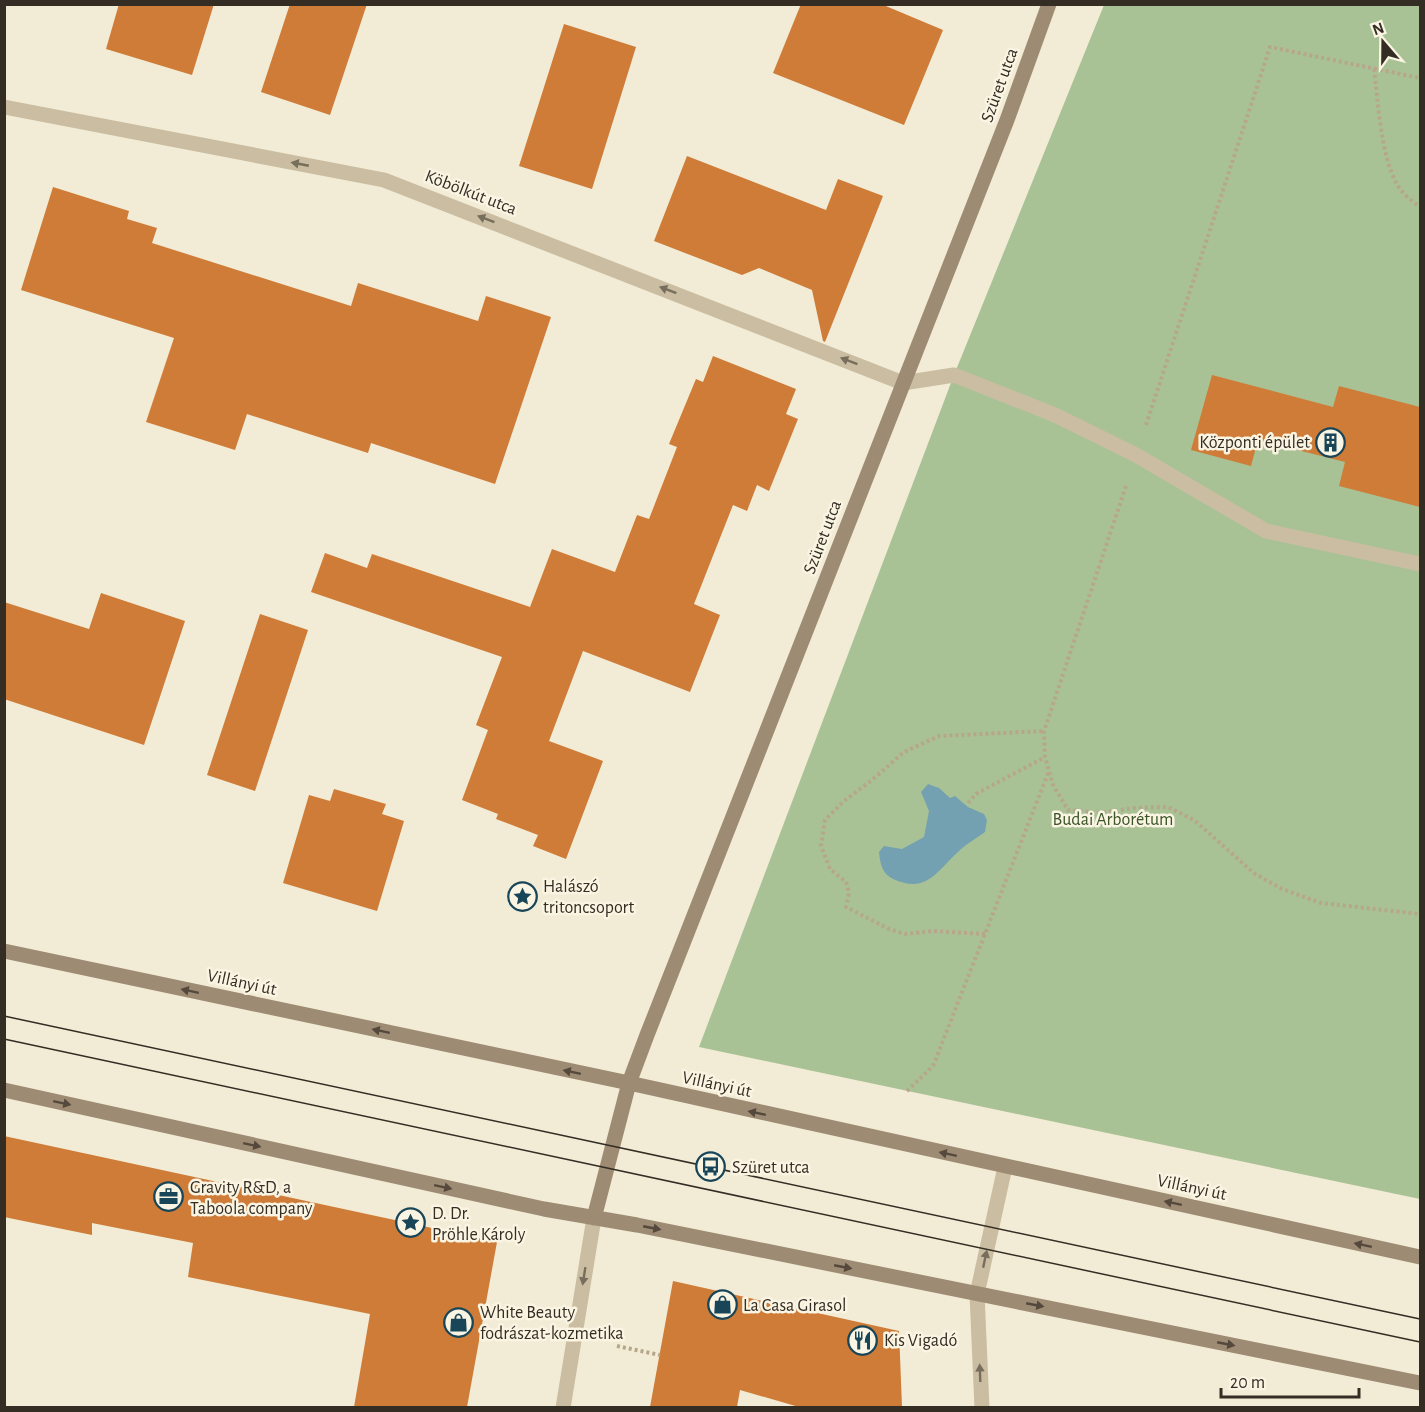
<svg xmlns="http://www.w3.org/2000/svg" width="1425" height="1412" viewBox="0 0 1425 1412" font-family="'Alegreya Sans',sans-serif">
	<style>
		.green { fill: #a9c295 }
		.water { fill: #73a1b1 }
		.building { fill: #ce7c37 }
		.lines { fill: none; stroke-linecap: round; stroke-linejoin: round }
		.path { stroke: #b6a78b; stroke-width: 4; stroke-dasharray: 3 3; stroke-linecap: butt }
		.lane { stroke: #cabda1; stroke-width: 15 }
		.street { stroke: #cabda1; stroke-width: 15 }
		.secondary { stroke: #9e8b73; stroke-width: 15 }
		.tram { stroke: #342d24; stroke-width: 1.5 }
		.oneway { fill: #786e5c }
		.oneway2 { fill: #54493c }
		.labels { text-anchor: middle; stroke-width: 5; stroke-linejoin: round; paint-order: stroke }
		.street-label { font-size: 18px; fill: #342d24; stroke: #faf4e2 }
		.poi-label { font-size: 18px; fill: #342d24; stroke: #faf4e2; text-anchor: start }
		.park-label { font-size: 18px; fill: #3a5427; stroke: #faf4e2 }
	</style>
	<rect width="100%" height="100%" fill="#f2ebd5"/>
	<path class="green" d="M1104,5h316v1194l-721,-152 255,-672z"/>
	<path class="water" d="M928,784l11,4 11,10 5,-2 13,11 16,7 3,6 -2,12c-8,6 -19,12 -26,19 -23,21 -32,43 -66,28 -11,-5 -13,-16 -14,-27l5,-6 18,3 22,-12 5,-26 -8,-19z"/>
	<path class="building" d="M119,4h95l-22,71 -86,-26z
		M290,4h77l-37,111 -69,-23z
		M801,4h80l62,26 -39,95 -131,-52z
		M564,24l72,23 -44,142 -73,-23z
		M687,156l139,54 12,-31 45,17 -58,146 -2,-1 -11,-51 -53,-22 -17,7 -88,-34z
		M53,187l76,24 -2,8 30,9 -5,15 199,63 7,-23 120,38 8,-25 65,21 -56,167 -124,-41 -3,10 -121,-39 -12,36 -89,-28 28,-84 -153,-48z
		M713,356l83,33 -10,25 12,5 -29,72 -12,-6 -10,26 -14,-6 -39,99 26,11 -30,77 -107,-41 -34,90 54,20 -37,98 -33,-13 5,-11 -42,-16 2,-5 -36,-14 26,-70 -12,-5 26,-68 -191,-65 14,-39 42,15 5,-14 158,53 22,-58 63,23 22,-57 12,4 28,-72 -8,-3 27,-65 7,3z
		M1212,375l121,32 6,-21 81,21v100l-81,-21 6,-24 -87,-22 -7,26 -60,-16z
		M101,593l84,28 -41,124 -140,-46v-97l85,27z
		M260,614l48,16 -53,161 -48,-16z
		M334,789l52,15 -4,10 22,7 -27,90 -94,-28 26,-88 21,6z
		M4,1136l493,106 -30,165h-113l16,-93 -182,-37 5,-34 -101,-20v12l-88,-18z
		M673,1281l226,50 3,76h-103l-59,-17 -3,17h-87z"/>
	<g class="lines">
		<path class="path" d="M1374,69c4,32 7,88 23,115 5,10 15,17 23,23
			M1146,425l124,-378 150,31
			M1126,486l-82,245 1,26 8,28 15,25 33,3 33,-5 34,-1 26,13 61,54 27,15 39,14 99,11
			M968,803l8,-9 69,-37
			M985,934l-52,-3 -28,3 -16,-5 -43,-22 3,-14 -3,-11 -16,-13 -9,-23 4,-26 19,-19 28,-21 32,-28 35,-16 105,-5
			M907,1091l26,-25 116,-295
			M617,1346l43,9"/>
		<path class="lane" d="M903,383l51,-8 101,40 81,40 130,76 154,33"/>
		<path class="street" d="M4,107l380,73 519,203
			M563,1408l31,-190
			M982,1408l-5,-114 28,-127"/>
		<path class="secondary" d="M4,951l625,132 791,174
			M4,1090l540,119 93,16 783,158
			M594,1218l35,-135 18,-48 360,-915 42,-116"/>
		<path class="tram" d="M4,1016l1416,303
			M4,1039l1416,303"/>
	</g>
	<defs><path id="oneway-solid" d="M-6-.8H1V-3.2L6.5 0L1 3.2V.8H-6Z" transform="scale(1.5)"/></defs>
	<g class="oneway">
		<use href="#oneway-solid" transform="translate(300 164) rotate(-169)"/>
		<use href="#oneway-solid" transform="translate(486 219) rotate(-159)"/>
		<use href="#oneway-solid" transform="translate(668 290) rotate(-159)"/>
		<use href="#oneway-solid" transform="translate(849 361) rotate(-159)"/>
		<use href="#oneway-solid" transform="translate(985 1259) rotate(-78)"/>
		<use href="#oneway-solid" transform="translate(584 1276) rotate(99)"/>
		<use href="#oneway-solid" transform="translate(980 1373) rotate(-92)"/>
	</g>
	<g class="oneway2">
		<use href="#oneway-solid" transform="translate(190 991) rotate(-168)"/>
		<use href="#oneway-solid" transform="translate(381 1031) rotate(-168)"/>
		<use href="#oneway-solid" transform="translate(572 1072) rotate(-168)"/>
		<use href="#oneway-solid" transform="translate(62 1103) rotate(12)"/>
		<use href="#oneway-solid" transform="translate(757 1113) rotate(-168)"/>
		<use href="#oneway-solid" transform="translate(252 1145) rotate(12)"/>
		<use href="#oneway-solid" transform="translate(948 1154) rotate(-168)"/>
		<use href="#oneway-solid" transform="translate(443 1187) rotate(12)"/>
		<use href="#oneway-solid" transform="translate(1173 1203) rotate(-168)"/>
		<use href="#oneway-solid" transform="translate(652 1228) rotate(11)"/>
		<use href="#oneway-solid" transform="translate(1363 1245) rotate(-168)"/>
		<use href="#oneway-solid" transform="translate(843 1267) rotate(11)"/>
		<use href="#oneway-solid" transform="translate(1035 1305) rotate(11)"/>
		<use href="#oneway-solid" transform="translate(1226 1344) rotate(11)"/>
	</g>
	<defs>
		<symbol id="building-ring" viewBox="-11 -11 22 22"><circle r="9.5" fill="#faf4e2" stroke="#184658" stroke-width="1.5"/><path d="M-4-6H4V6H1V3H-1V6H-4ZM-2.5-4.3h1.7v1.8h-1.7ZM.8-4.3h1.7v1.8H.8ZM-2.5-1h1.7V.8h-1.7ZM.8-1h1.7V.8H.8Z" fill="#184658"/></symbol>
		<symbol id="sight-ring" viewBox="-11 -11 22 22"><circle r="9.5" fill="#faf4e2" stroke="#184658" stroke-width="1.5"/><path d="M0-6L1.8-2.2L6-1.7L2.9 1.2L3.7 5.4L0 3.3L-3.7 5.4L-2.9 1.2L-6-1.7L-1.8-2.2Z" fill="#184658"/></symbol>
		<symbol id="bus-ring" viewBox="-11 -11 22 22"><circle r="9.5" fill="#faf4e2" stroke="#184658" stroke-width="1.5"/><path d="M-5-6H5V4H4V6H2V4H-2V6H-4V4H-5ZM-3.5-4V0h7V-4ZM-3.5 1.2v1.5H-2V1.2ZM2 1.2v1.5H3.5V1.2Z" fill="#184658"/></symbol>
		<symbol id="office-ring" viewBox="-11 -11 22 22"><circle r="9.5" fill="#faf4e2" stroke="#184658" stroke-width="1.5"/><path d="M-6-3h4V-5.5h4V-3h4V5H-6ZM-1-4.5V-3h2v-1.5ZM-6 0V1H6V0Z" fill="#184658"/></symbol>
		<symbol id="shop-ring" viewBox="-11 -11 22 22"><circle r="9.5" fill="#faf4e2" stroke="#184658" stroke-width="1.5"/><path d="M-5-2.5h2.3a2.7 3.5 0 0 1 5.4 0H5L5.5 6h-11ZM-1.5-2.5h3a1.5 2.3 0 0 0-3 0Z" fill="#184658"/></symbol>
		<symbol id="restaurant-ring" viewBox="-11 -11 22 22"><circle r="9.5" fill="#faf4e2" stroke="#184658" stroke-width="1.5"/><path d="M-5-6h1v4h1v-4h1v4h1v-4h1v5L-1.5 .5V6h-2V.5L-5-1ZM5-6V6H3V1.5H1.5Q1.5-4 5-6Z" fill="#184658"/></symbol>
	</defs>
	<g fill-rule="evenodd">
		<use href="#building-ring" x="1314" y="426" width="33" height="33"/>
		<use href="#sight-ring" x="506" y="880" width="33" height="33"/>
		<use href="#bus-ring" x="694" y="1150" width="33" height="33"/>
		<use href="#office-ring" x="152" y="1180" width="33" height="33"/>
		<use href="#sight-ring" x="394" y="1206" width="33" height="33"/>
		<use href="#shop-ring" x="706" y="1288" width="33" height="33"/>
		<use href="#shop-ring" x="442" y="1306" width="33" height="33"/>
		<use href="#restaurant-ring" x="846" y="1324" width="33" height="33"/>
	</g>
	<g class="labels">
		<g class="street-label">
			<text transform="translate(999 85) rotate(-70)" y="6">Szüret utca</text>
			<text transform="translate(471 192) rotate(21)" y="6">Köbölkút utca</text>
			<text transform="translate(822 537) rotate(-69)" y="6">Szüret utca</text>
			<text transform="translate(242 982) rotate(12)" y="6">Villányi út</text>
			<text transform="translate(717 1084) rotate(12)" y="6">Villányi út</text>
			<text transform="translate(1192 1187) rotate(12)" y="6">Villányi út</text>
		</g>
		<g class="poi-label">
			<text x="1310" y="448" text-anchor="end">Központi épület</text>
			<text x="543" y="892">Halászó<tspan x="543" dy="21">tritoncsoport</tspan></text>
			<text x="732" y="1173">Szüret utca</text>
			<text x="190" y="1193">Gravity R&amp;D, a<tspan x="190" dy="21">Taboola company</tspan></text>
			<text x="432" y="1219">D. Dr.<tspan x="432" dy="21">Pröhle Károly</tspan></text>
			<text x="743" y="1311">La Casa Girasol</text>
			<text x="480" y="1318">White Beauty<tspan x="480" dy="21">fodrászat-kozmetika</tspan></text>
			<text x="884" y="1346">Kis Vigadó</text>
		</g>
		<g class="park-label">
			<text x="1113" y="825">Budai Arborétum</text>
		</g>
	</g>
	<rect width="1425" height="1412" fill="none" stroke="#342d24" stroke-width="12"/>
	<g transform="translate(1383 42) rotate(340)" stroke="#faf4e2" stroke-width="4.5" paint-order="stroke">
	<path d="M0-4.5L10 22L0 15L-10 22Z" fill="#342d24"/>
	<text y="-9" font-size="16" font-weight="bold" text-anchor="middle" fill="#342d24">N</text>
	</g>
	<path d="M1221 1388v9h138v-9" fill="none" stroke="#342d24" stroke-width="3"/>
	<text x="1230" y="1388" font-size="18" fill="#342d24" stroke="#faf4e2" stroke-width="4.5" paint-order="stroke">20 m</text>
</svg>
